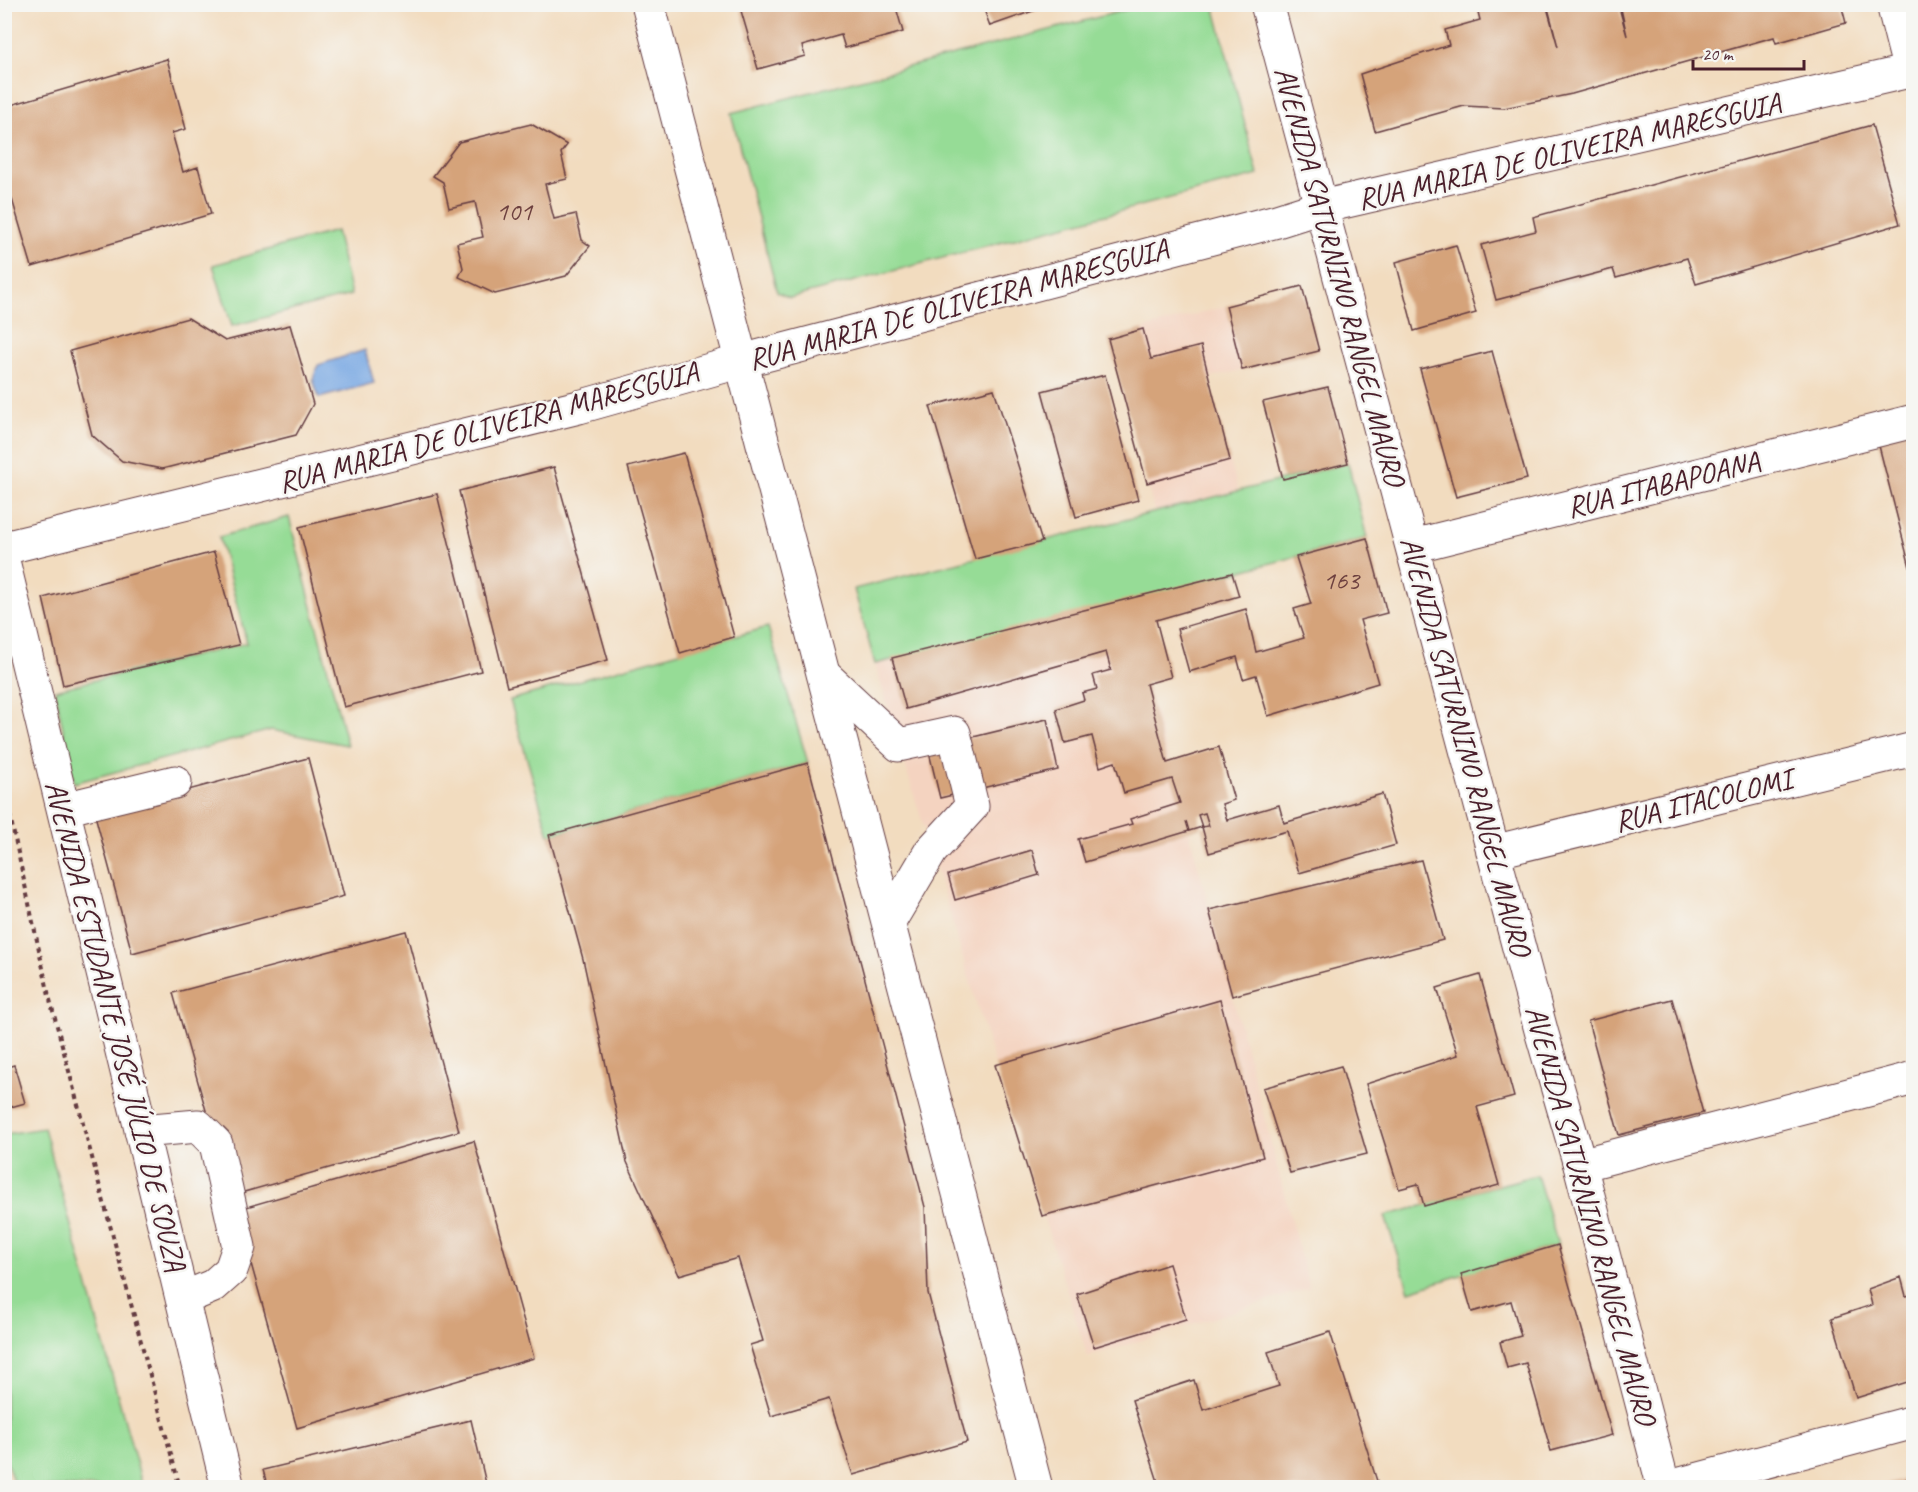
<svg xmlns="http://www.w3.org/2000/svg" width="1918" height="1492" viewBox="0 0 1918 1492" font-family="Caveat,sans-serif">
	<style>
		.built { fill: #f4d3c0 }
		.green { fill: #96dc96; stroke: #707e60; stroke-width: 1.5 }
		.water { fill: #79a8e3; stroke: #626487; stroke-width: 1.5 }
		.building { fill: #d5a37a; fill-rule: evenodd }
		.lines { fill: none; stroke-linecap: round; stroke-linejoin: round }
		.minor-casing { stroke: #633b41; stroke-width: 35 }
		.major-casing { stroke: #633b41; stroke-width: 35 }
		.path { stroke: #633b41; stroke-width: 4; stroke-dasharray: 4.5 4.5; stroke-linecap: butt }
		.minor { stroke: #fff; stroke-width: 33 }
		.major { stroke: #fff; stroke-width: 33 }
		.labels { text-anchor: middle; stroke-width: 5; stroke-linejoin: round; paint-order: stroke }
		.number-label { font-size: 27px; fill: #6d403f }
		.street-label { font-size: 30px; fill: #4a1f2b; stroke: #f6f6f2 }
	</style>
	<rect width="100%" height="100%" fill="#f6f6f2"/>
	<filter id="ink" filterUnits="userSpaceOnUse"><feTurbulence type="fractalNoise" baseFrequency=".0167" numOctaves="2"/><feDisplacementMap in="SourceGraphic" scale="12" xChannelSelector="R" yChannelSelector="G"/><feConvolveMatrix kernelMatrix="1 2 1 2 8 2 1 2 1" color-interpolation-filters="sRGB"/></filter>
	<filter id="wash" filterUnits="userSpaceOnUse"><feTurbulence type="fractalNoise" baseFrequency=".008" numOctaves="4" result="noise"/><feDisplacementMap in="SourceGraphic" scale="24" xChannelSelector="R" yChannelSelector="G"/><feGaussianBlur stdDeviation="1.35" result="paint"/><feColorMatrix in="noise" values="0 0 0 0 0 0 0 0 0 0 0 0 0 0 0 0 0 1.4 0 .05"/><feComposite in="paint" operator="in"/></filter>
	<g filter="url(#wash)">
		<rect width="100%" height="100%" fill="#f2dcbf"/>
		<path class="built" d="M1226,306l16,64 -33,8 29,112 -83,23 -47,-174z
			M1123,602l66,229 120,457 -221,69 -93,-292 -120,-401z"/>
		<path class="green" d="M1145,5h69l44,170 -468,123 -13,-6 -46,-179z
			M336,231l15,64 -119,31 -19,-61z
			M1348,463l19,75 -244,64 -248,62 -21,-75z
			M289,517l58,228 -76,-15 -197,53 -19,-93 192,-47 -28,-106z
			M768,627l40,136 -259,72 -39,-135z
			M44,1128l99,359h-128l-10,-30v-323z
			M1537,1175l21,70 -149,46 -24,-75z"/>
		<path class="water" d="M365,350l9,33 -55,15 -6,-19 5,-14z"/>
		<g id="blocks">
			<path class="building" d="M739,4h156l8,28 -58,16 -4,-13 -39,11 3,10 -47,13z
				M982,4h68v1l-60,21z
				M1476,4h70l12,43 -11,-43h71l9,32 -7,-32h221l5,19 -70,20 -2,-6 -202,57 -68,14 -40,-2 -89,25 -15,-57 89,-29 -4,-15 35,-10z
				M167,59l19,70 -14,4 11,39 15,-5 13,47 -179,53 -28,-95v-65z
				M531,124l36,21 -6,8 6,26 -22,5 9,35 22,-5 6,26 8,6 -24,30 -71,18 -36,-17 4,-9 -6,-25 26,-6 -8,-35 -26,6 -6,-26 -10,-6 26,-34z
				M1872,125l28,99 -204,60 -9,-26 -71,20 -3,-9 -117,31 -15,-55 55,-14 -3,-14z
				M1456,245l20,68 -62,18 -18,-69z
				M1302,286l17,65 -77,19 -16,-64z
				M188,318l37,23 65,-16 23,79 -17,31 -134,34 -40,-8 -30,-26 -22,-84z
				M1143,329l8,30 50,-13 29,114 -83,23 -39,-144z
				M1492,351l35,128 -71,18 -36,-128z
				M1105,375l33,125 -62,17 -34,-126z
				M1328,387l20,76 -65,16 -20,-77z
				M994,389l48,153 -67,17 -45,-153z
				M1914,429v137l-4,1 -33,-129z
				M684,453l50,184 -54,16 -52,-186z
				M554,467l54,193 -101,27 -48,-196z
				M437,494l44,177 -137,36 -45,-180z
				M1367,538l20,75 -27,7 18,63 -110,33 -12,-41 -13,4 -6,-22 -48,15 -12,-43 69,-20 10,43 48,-14 -10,-29 17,-5 -15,-47z
				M214,552l25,93 -176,40 -20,-87z
				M1232,573l7,23 -83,24 15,57 -25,7 21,79 52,-16 15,53 -12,4 5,16 52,-15 5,18 98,-29 14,51 -97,28 -12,-42 -78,22 -7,-26 -13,4 -3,-10 3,10 -104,31 -7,-23 54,-15 -2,-5 50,-16 -8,-24 -48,14 -9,-31 -15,5 -8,-31 -27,7 -9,-34 28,-9 -2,-7 15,-4 -4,-14 18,-5 -5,-18 -200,57 -14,-51zM1205,813l4,13 -7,1 -4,-12z
				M1047,719l11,51 -118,28 -12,-50z
				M308,758l36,138 -212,57 -37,-138z
				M808,763l117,444 3,86 39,149 -114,33 -24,-76 -58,17 -21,-71 13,-4 -25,-83 -59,17 -52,-113 -44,-203 -34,-124z
				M1032,850l7,25 -84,25 -7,-25z
				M1421,860l22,80 -211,56 -23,-86z
				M406,931l53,200 -229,65 -57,-203z
				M1480,975l34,122 -37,10 22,78 -75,21 -6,-22 -19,5 -33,-105 92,-29 -21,-67z
				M1672,999l31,114 -84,22 -31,-114z
				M1220,1000l43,157 -221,59 -47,-151z
				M14,1065l11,38 -21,6v-41z
				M1341,1066l26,88 -77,19 -27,-85z
				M474,1141l60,217 -237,70 -61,-218z
				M1558,1245l54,190 -61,16 -25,-88 -19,5 -7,-26 21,-6 -10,-35 -39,11 -11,-38z
				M1169,1264l17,55 -92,28 -17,-53z
				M1901,1277l5,19 8,-2v86l-58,18 -24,-80 40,-13 -4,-16z
				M1330,1332l47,149 -19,7h-198l-28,-88 62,-20 9,30 76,-24 -11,-34z
				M471,1420l16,68h-219l-5,-18z
				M1914,1477v11h-37v-1z"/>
		</g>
	</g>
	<g filter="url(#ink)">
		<use href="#blocks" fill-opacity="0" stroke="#633b41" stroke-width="1.5"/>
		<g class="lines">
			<defs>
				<path id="minor" d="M1893,4l17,67
					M1413,546l501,-125
					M4,548l575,-141 163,-46
					M4,565l224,923
					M824,675l75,70 55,-12 18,73 -41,45 -42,71
					M64,809l111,-27
					M1493,852l421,-103
					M141,1131l57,-5 18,18 23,103 -8,23 -18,16 -31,13
					M1580,1165l334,-87"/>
				<path id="major" d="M648,4l388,1484
					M1267,4l275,1030 38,131 84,323
					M742,361l535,-140 44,-14 593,-137
					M1666,1488l248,-66"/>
			</defs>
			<use href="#minor" class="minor-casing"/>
			<use href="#major" class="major-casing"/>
			<path class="path" d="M4,788l45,208 131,492"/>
			<use href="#minor" class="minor"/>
			<use href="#major" class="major"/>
		</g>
	</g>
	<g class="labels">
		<g class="number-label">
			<text x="514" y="220">101</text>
			<text x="1341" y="589">163</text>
		</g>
		<g class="street-label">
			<text transform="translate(1569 151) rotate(-13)" y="10">RUA MARIA DE OLIVEIRA MARESGUIA</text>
			<text transform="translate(1340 276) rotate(75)" y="10">AVENIDA SATURNINO RANGEL MAURO</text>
			<text transform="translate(958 304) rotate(-15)" y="10">RUA MARIA DE OLIVEIRA MARESGUIA</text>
			<text transform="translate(488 427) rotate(-15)" y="10">RUA MARIA DE OLIVEIRA MARESGUIA</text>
			<text transform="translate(1663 484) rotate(-14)" y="10">RUA ITABAPOANA</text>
			<text transform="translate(1466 746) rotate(75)" y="10">AVENIDA SATURNINO RANGEL MAURO</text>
			<text transform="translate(1703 800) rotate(-14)" y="10">RUA ITACOLOMI</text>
			<text transform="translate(116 1026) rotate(76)" y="10">AVENIDA ESTUDANTE JOSÉ JÚLIO DE SOUZA</text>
			<text transform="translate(1591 1215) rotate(75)" y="10">AVENIDA SATURNINO RANGEL MAURO</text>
		</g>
	</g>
	<rect width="1918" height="1492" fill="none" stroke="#f6f6f2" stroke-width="24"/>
	<path d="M1693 60v9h111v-9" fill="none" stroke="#4a1f2b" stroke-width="3"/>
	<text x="1702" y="60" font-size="18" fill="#4a1f2b" stroke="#f6f6f2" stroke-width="4.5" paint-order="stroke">20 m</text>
</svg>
